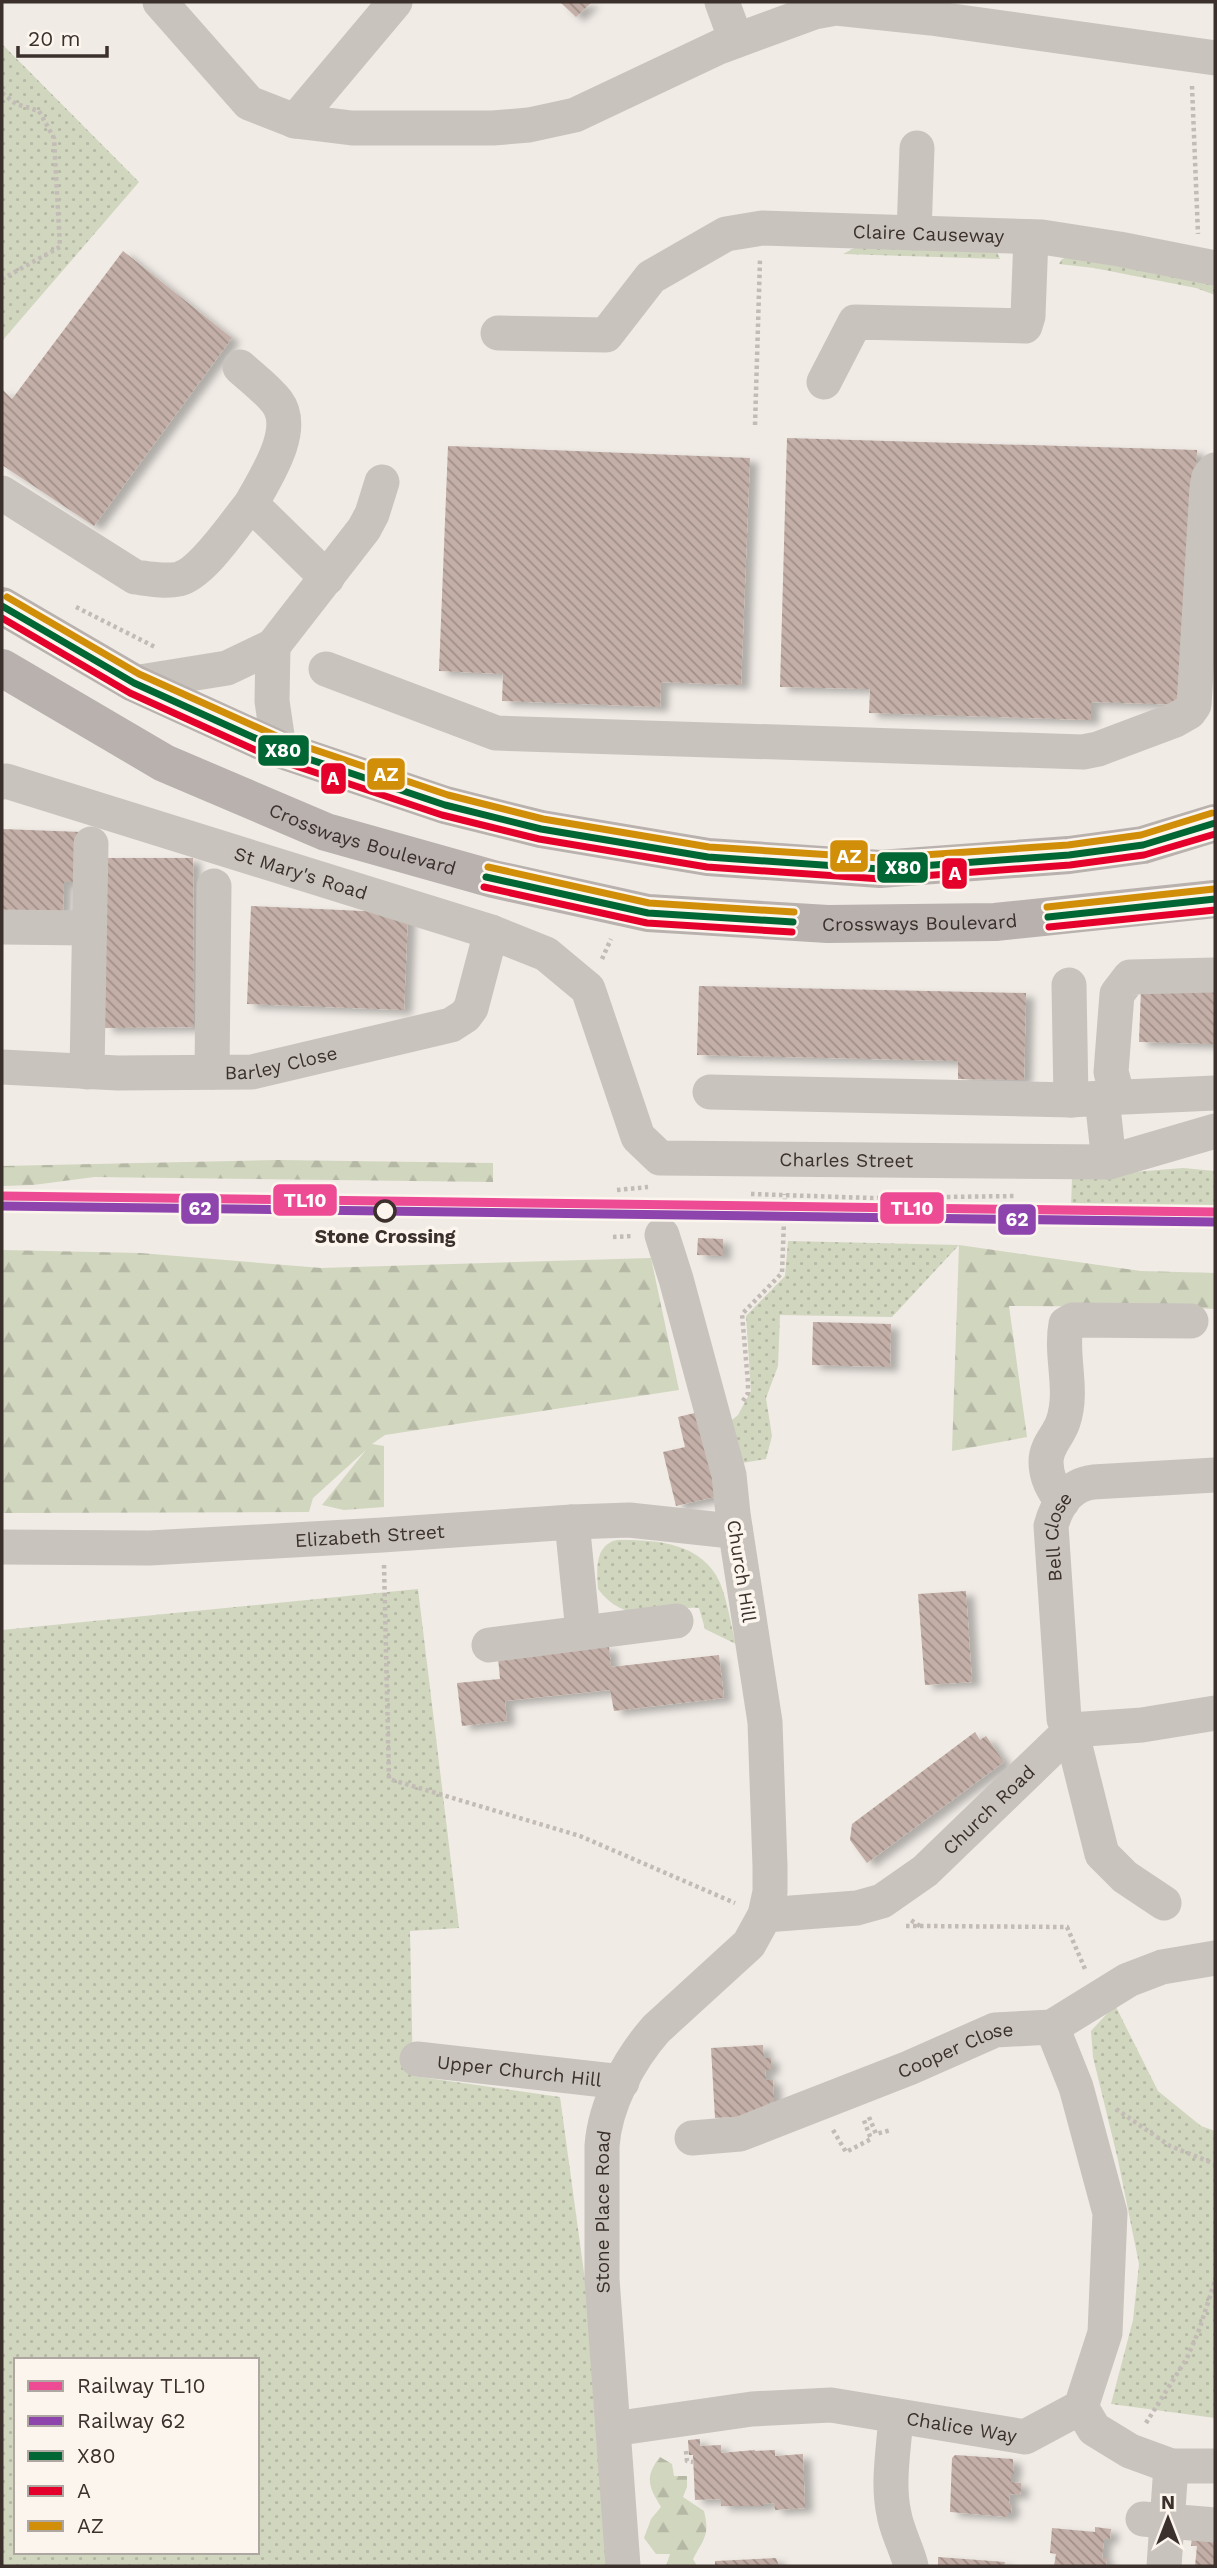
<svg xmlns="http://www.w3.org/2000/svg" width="1217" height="2568" viewBox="0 0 1217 2568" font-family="'Work Sans',sans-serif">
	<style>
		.grass { fill: url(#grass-dots); fill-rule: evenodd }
		.forest { fill: url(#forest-firs) }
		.building { fill: url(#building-back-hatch); filter: url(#shadow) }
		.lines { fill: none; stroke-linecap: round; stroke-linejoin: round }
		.path { stroke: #c2bbb6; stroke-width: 4.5; stroke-dasharray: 3.5 3.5; stroke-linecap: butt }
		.minor { stroke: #c9c3be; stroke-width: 35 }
		.major { stroke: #b8b1ad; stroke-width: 38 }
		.bus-1-casing { stroke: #fbf5ee; stroke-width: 12 }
		.bus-2-casing { stroke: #fbf5ee; stroke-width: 12 }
		.bus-3-casing { stroke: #fbf5ee; stroke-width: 12 }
		.bus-1 { stroke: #063; stroke-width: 7 }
		.bus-2 { stroke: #e4002b; stroke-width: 7 }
		.bus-3 { stroke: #d18e09; stroke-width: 7 }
		.rail-1-casing { stroke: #fbf5ee; stroke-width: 14 }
		.rail-2-casing { stroke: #fbf5ee; stroke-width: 14 }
		.rail-1 { stroke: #ee4b95; stroke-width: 9 }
		.rail-2 { stroke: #8e44ad; stroke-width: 9 }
		.stop-dot { fill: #fbf5ee; stroke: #3b302b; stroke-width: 3.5 }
		.labels { text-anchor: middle; stroke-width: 7; stroke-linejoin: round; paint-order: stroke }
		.street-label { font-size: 19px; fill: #3b302b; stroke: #fbf5ee }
		.stop-label { font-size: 19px; font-weight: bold; fill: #3b302b; stroke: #fbf5ee }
		.line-badge { stroke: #fbf5ee; stroke-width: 2.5 }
		.badge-label { font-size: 19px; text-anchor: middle; font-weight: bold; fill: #fff }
	</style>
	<defs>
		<pattern id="grass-dots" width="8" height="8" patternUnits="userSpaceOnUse" patternTransform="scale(1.75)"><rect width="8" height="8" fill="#d1d6bf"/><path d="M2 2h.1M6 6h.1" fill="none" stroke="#b4b8a4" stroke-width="1.8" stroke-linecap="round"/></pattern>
		<pattern id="forest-firs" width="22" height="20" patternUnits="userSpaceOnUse" patternTransform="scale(1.75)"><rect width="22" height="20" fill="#d1d6bf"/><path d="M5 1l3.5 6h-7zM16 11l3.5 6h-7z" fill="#b4b8a4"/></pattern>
		<pattern id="building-back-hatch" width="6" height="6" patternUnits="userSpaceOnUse" patternTransform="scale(1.75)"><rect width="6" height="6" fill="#c3afa7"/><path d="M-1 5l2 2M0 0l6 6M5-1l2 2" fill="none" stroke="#a08f88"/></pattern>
		<filter id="shadow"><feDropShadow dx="8" dy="4.5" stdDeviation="3.5" flood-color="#0004"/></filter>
	</defs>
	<rect width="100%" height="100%" fill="#f0ebe5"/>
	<path class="grass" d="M2,44l137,138 -137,159z
		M856,247l141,5 3,7 -157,-5z
		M1068,257l139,26 8,3v9l-19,-7 -102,-20 -35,-4 3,-5z
		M1183,1168l32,3v39l-144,-2 1,-31z
		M788,1241l171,4 -67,72 -112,-2 -2,51 -12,32 6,38 -6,23 -29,5 -10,-40 11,-9 13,-24 -5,-75 39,-40z
		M617,1540c35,0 78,1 99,35 11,19 14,48 20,69l-31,-15 -6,-21c-41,-2 -71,20 -101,-19 -1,-18 -4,-44 19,-49z
		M418,1589l41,339 -49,3 3,145 147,21 64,469h-622v-936zM16,2360h241v192h-241z
		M1115,2005l43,86 43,35 14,5v287l-104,-14 22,-84 6,-56 -21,-104 -25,-103 -2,-26z"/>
	<path class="forest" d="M278,1160l215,3v19l-399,-5 -61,8 -31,1v-20z
		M959,1245l182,26 74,2v36l-38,-2 -168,-1 18,131 -75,14z
		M2,1250l138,3 181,15 330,-10 28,132 -294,45 -13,9 12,2v61l-40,3 -22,-5 44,-55 -53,48 -4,14 -307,1z
		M660,2457l12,7 2,12h13v11l-4,10 21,14c6,25 0,27 -11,48l4,7h-31l4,-12h-14l-12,-16 7,-19 10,-12c-12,-20 -17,-30 -1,-50z"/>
	<path class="building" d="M560,2h32l-16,15z
		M123,251l109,87 -138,188 -92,-61v-76l10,10z
		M787,438l410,12 -8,255 -98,-3v18l-222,-7 1,-24 -90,-2z
		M448,446l302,12 -9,227 -80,-3 -1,25 -158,-6 1,-27 -64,-3z
		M2,829l80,3 -3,50h-15l-1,29 -61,20z
		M104,858h89l1,169 -89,1z
		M251,906l157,7 -4,97 -157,-6z
		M699,986l327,7 -2,87 -66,-1v-18l-261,-6z
		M1141,988l74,2v54l-76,-2z
		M698,1238l25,1v17l-26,-1z
		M813,1322l78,2 -1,43 -78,-2z
		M703,1411l20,84 -47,11 -13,-54 22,-5 -7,-30z
		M966,1591l6,91 -47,3 -7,-91z
		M609,1646l2,21 108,-12 5,43 -110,13 -4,-21 -105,11 2,20 -45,5 -5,-43 43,-4 -2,-22z
		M975,1732l5,8 6,-4 18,26 -137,101 -17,-23 2,-16z
		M763,2045l1,13h7v12h-6l1,10h7l1,22 -7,1 1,12 -53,3 -4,-70z
		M700,2439v7l21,-1v8l34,-3v1l20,-1v6l28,-2 2,54 -30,2 -1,-7 -10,1v2h-43v-7l-26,1 -2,-45h-4l-1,-15z
		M955,2455l58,4 1,15h-3v8l10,1v6l-1,6 -10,-1 -1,10h3l-1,9h-3v4l-58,-5 2,-54z
		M1095,2527l16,2 -1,10h-6l-2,19h5l-1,8h-52l2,-12 -6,-1 2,-25 43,4z
		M1192,2536l23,6v24h-20l2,-20h-6z
		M938,2557l67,5 -1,4h-66z
		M776,2558l3,8h-64v-5z"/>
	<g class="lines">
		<path class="path" d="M1192,86l6,148
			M2,93l14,11 23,7 15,27 6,109 -58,32
			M755,425l5,-166
			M76,607l79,40
			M602,959l9,-20
			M617,1190l31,-3
			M751,1194l120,4 145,-2
			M613,1237l20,-1
			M743,1401l5,-8v-10l-6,-69 40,-41 3,-79
			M384,1565l5,214 191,57 155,67
			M906,1926h14l-11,-7
			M920,1926l147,1 18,42
			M1116,2109l54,37 45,18
			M869,2117l7,17 15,-4
			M833,2130l13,22 25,-13 -8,-21
			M1146,2423l41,-65 12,-28 16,-49
			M686,2451l1,10 6,1"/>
		<g class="minor">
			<path d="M160,2l89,101 46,18 57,7h141l36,-3 46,-10 144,-68 95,-35 22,-4 95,10 284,40"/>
			<path d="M722,2l14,38"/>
			<path d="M295,121l100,-119"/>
			<path d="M914,233l3,-85"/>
			<path id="s1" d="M498,333l108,2 45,-58 75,-43 36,-6 280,9 77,12 96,19"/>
			<path d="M240,367c12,11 27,22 37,35 21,28 -12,76 -26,102"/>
			<path d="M824,382l31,-60 170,4 3,-10 3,-79"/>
			<path d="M2,493l133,84c15,2 30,5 44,2 24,-6 56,-56 72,-75l76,74"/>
			<path d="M273,646l-1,55 7,48"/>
			<path d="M326,669l170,64 587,19 15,-3 77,-29 14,-8 5,-7 13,-218 2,-10 6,-7"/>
			<path d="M134,683l93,-15 46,-22 91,-117 8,-15 10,-32"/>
			<path id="s2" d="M2,782l4,-1 485,151 55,22 42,35 50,148 22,21 449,4 106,-31"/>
			<path d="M2,927l87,1"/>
			<path d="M1069,985l2,115 31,-2 7,64"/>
			<path id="s3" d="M2,1067l116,6 134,-1 199,-47 14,-9 6,-8 20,-76"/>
			<path d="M87,1072l4,-228"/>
			<path d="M212,1072l2,-186"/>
			<path d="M710,1092l361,8"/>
			<path d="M1118,1097l-7,-25 6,-78 13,-17 85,-2"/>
			<path d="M1102,1098l113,-5"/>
			<path d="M1062,1502c-9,-13 -16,-24 -16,-40 0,-17 12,-25 17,-40 11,-32 -3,-66 3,-98l7,-4 118,1"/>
			<path d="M572,1522l11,110"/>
			<path id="s4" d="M2,1547l148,1 232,-13 190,-13 57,-2 93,10 13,-1"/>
			<path d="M489,1645l187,-24"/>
			<path id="s5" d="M1164,1903l-39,-26 -23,-23 -31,-124 -7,-11 -13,-193c6,-22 18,-41 42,-44l122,-7"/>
			<path id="s6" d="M765,1915l92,-7 25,-7 43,-30 146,-141 71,-5 73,-12"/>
			<path id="s7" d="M417,2059l205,23"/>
			<path id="s8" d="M692,2138l48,-4 169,-66 86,-38 57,-3 76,-47 34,-13 53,-9"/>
			<path d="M1081,2407l13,22 36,22 41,15h44"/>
			<path d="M896,2416c-2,32 -9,67 -2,98 3,18 13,35 17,52"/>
			<path id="s9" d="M613,2429l139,-20 79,-4 194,32 56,-30 24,-74 5,-120 -34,-126 -24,-60"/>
			<path d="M1143,2519l72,6"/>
			<path id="s10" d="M623,2566l-21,-287v-133c3,-42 27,-86 54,-117l93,-85 16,-29 5,-23v-26l-5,-144 -32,-208 -4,-39 -53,-196 -14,-44"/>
			<path d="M1164,2566l7,-100"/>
		</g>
		<g class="major">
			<path d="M2,606l132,77 145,66 166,56 96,24 167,28 172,12 189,-14 74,-10 72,-22"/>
			<path id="s11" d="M2,668l162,95 162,69 167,47 155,34 180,11 167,-2 220,-23"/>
		</g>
		<defs>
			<path id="bus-1" d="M2,606l132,77 145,66 166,56 96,24 167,28 172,12 189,-14 74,-10 72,-22
				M486,877l162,36 145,9
				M1048,917l167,-18"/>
			<path id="bus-2" d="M2,618l128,75 145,66 167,56 97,24 168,28 174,12 189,-14 74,-10 71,-21
				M484,887l163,36 145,9
				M1049,927l166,-17"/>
			<path id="bus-3" d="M7,597l132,77 144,65 165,56 95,24 166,28 171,11 188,-13 73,-10 71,-22
				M488,867l161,36 145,9
				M1047,907l167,-18"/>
		</defs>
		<use href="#bus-1" class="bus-1-casing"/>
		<use href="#bus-2" class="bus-2-casing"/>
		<use href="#bus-3" class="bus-3-casing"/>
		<use href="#bus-1" class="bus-1"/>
		<use href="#bus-2" class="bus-2"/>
		<use href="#bus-3" class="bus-3"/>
		<defs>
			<path id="rail-1" d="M2,1196l1213,16"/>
			<path id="rail-2" d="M2,1206l1213,16"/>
		</defs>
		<use href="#rail-1" class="rail-1-casing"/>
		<use href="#rail-2" class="rail-2-casing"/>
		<use href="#rail-1" class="rail-1"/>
		<use href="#rail-2" class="rail-2"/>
	</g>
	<circle class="stop-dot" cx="385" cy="1211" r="10"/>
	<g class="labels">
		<g class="street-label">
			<text dy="7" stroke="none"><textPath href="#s1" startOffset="471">Claire Causeway</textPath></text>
			<text dy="7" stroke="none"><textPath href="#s11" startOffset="401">Crossways Boulevard</textPath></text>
			<text dy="7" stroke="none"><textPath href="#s2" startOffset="313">St Mary's Road</textPath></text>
			<text dy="7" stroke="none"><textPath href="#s11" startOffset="968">Crossways Boulevard</textPath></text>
			<text dy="7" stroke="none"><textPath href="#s3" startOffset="280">Barley Close</textPath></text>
			<text dy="7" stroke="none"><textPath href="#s2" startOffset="999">Charles Street</textPath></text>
			<text dy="7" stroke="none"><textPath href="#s4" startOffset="368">Elizabeth Street</textPath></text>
			<text dy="7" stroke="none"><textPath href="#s5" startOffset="404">Bell Close</textPath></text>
			<text transform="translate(742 1571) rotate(81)" y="7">Church Hill</text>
			<text dy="7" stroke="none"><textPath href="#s6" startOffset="259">Church Road</textPath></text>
			<text dy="7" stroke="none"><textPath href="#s8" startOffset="280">Cooper Close</textPath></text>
			<text dy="7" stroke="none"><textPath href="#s7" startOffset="103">Upper Church Hill</textPath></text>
			<text dy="7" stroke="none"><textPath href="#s10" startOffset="355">Stone Place Road</textPath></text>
			<text dy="7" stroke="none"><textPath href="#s9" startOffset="352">Chalice Way</textPath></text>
		</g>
		<g class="stop-label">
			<text x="385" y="1243">Stone Crossing</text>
		</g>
	</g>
	<g class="line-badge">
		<rect x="257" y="734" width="53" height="33" rx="7" fill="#063"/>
		<rect x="366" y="757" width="40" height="34" rx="7" fill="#d18e09"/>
		<rect x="320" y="762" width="27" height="33" rx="7" fill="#e4002b"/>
		<rect x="829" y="839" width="40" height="34" rx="7" fill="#d18e09"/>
		<rect x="876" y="851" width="53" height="33" rx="7" fill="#063"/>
		<rect x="941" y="857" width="27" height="33" rx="7" fill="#e4002b"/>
		<rect x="272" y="1183" width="66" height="34" rx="7" fill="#ee4b95"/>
		<rect x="879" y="1191" width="66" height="34" rx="7" fill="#ee4b95"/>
		<rect x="180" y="1192" width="40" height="33" rx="7" fill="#8e44ad"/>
		<rect x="997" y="1203" width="40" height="33" rx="7" fill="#8e44ad"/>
	</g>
	<g class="badge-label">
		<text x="283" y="757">X80</text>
		<text x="386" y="781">AZ</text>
		<text x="333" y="785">A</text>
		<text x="849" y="863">AZ</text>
		<text x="903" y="874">X80</text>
		<text x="955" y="880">A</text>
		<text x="305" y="1207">TL10</text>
		<text x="912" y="1215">TL10</text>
		<text x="200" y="1215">62</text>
		<text x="1017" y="1226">62</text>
	</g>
	<rect width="1217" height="2568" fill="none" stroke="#3b302b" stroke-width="7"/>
	<rect x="14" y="2358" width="245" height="196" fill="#fbf5ee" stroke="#aea6a0" stroke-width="2"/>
	<rect x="28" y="2381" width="35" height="10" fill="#ee4b95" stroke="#aea6a0" stroke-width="2"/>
	<text x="77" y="2393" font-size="21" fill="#3b302b">Railway TL10</text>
	<rect x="28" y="2416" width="35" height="10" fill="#8e44ad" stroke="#aea6a0" stroke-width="2"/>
	<text x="77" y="2428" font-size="21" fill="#3b302b">Railway 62</text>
	<rect x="28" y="2451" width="35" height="10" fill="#006633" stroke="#aea6a0" stroke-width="2"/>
	<text x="77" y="2463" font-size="21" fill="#3b302b">X80</text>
	<rect x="28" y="2486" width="35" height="10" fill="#e4002b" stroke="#aea6a0" stroke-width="2"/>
	<text x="77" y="2498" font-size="21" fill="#3b302b">A</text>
	<rect x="28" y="2521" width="35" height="10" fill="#d18e09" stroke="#aea6a0" stroke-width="2"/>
	<text x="77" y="2533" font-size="21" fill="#3b302b">AZ</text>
	<g transform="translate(1168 2519)" stroke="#fbf5ee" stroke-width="5" paint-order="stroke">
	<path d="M0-5L12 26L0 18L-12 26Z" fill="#3b302b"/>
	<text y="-10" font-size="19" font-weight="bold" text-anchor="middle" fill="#3b302b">N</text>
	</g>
	<path d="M18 46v10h89v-10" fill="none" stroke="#3b302b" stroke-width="3.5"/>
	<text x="28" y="46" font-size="21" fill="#3b302b" stroke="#fbf5ee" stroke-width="5" paint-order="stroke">20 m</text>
</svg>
